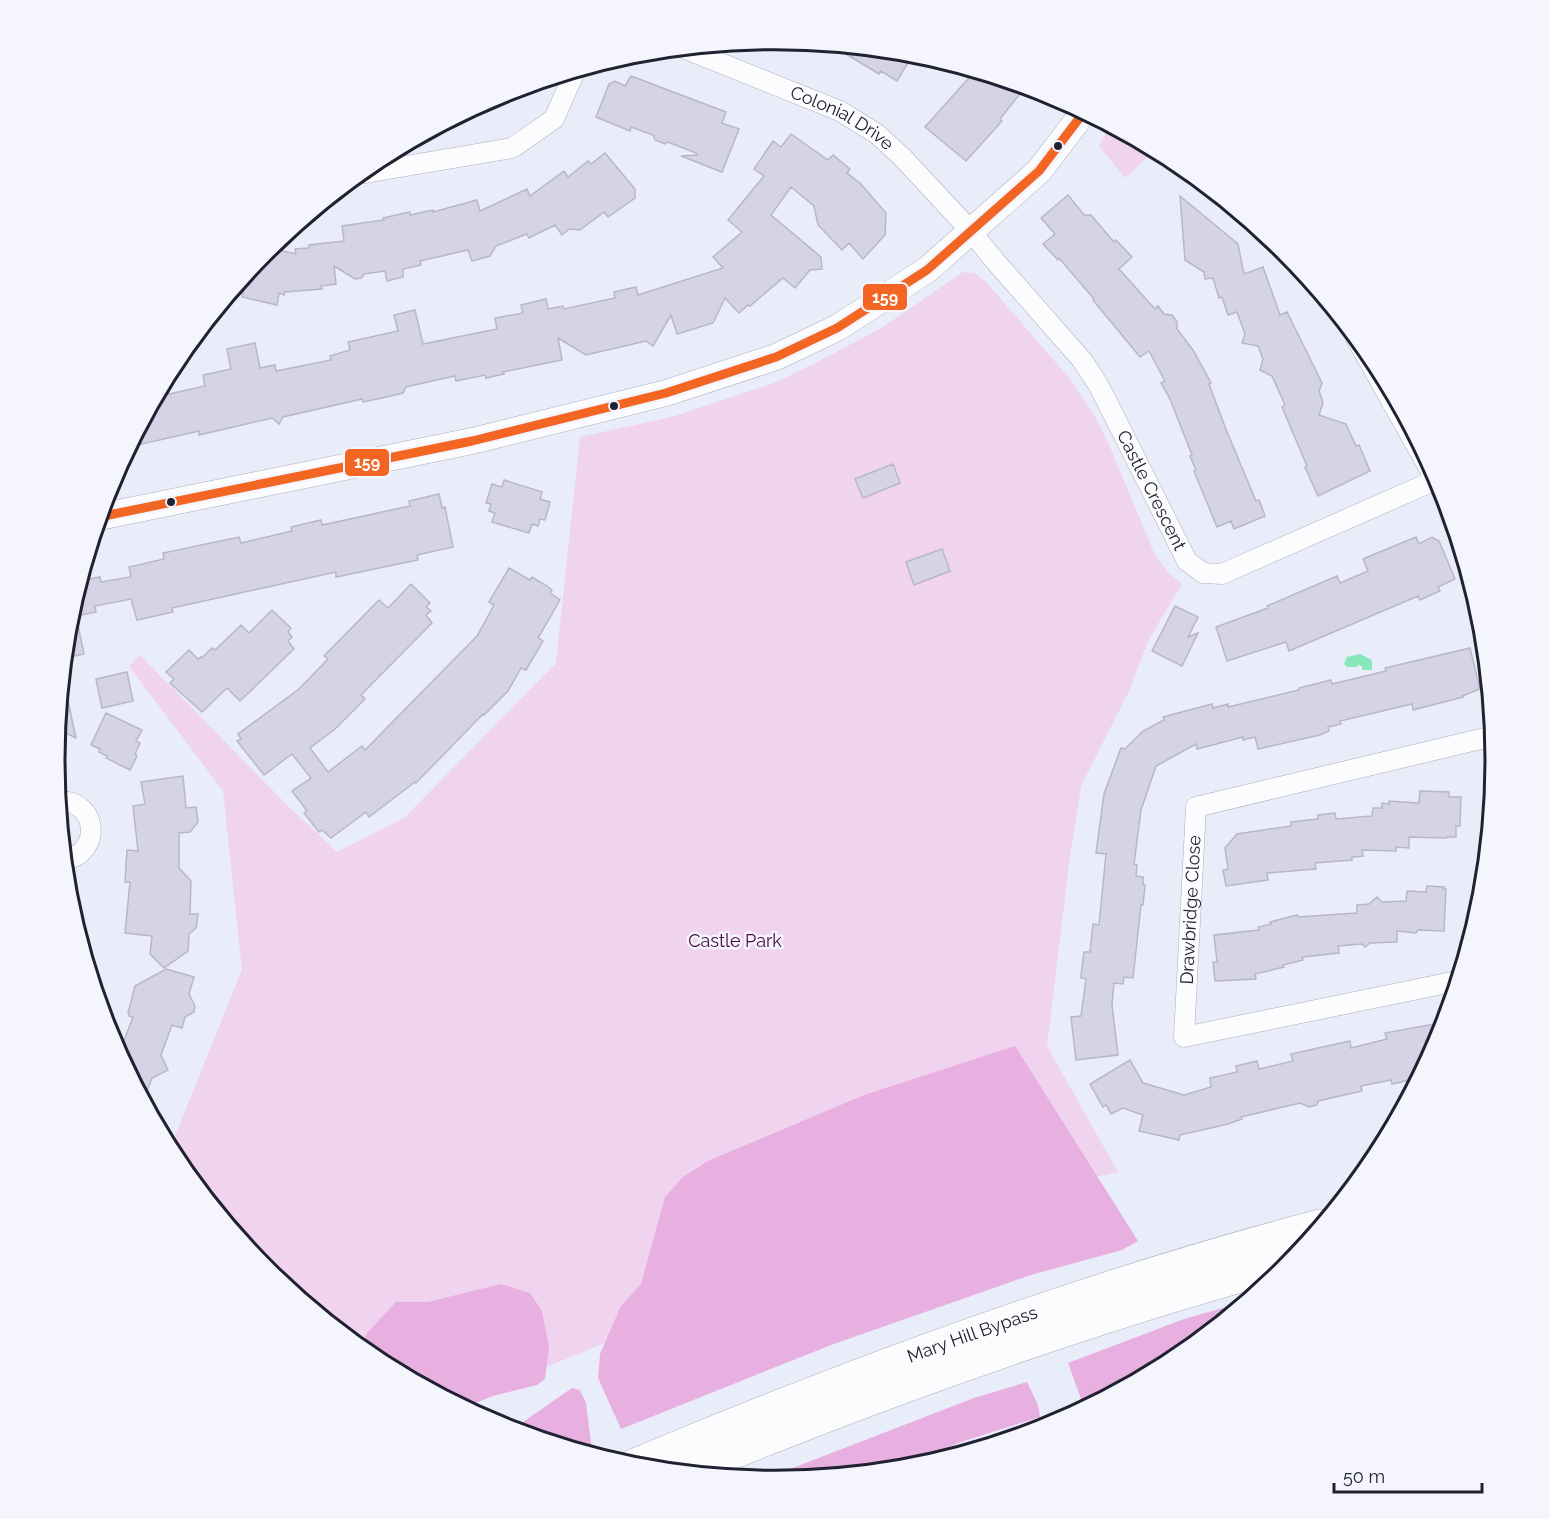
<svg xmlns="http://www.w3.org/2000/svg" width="1550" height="1519" viewBox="0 0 1550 1519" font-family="Raleway,sans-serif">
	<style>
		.green { fill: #f0d3ee }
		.forest { fill: #e8b0e0 }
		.water { fill: #86e8ba }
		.building { fill: #d6d3e6; stroke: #b8b8c4; stroke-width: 1.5 }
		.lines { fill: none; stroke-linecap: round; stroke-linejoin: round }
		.minor-casing { stroke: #acafbb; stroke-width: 21 }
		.tertiary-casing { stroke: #acafbb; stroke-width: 27 }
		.trunk-casing { stroke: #acafbb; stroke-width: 34 }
		.minor { stroke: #fcfcfe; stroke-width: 20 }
		.tertiary { stroke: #fcfcfe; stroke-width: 26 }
		.trunk { stroke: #fcfcfe; stroke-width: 33 }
		.bus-1-casing { stroke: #f4f5fd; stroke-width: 14 }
		.bus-1 { stroke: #f26522; stroke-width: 9 }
		.bus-dot { fill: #202231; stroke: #f4f5fd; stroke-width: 2 }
		.labels { text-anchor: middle; stroke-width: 5; stroke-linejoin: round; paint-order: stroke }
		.street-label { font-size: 18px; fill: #202231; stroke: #f4f5fd }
		.park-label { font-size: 18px; fill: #49073c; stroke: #f4f5fd }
		.rim { fill: none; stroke: #202231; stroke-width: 3 }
		.line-badge { stroke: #f4f5fd; stroke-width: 2 }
		.badge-label { font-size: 16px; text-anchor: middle; font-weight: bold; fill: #fff }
	</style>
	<rect width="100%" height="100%" fill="#e9ecf9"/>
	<path class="green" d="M1110,125l45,25 -30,28 -26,-32z
		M963,272l11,1 12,9 85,98 25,38 13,27 46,110 13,17 14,12 -34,57 -19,50 -48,95 -11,70 -23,190 71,126 -216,49 -443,182 -85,-45 -109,-89 -89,-109 -6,-12 72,-178 -19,-179 -94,-125 11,-11 147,150 50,47 67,-34 152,-155 24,-226 95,-21 99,-33 38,-18 71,-38z"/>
	<path class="forest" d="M1015,1046l123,195 -16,9 -91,25 -200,70 -210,84 -23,-51 2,-24 21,-48 20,-22 24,-87 18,-20 25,-16 156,-66z
		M501,1284l29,9 12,18 7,37 -4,31 -8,6 -44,11 -27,11 -92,-49 -13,-11 6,-14 29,-31h32z
		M1244,1302l-69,57 -91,48 -16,-44 116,-44z
		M1027,1382l11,23 2,12 -79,25 -60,26 -126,12 -11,-1 210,-81z
		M572,1388l8,2 6,13 6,48 -3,1 -76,-23z"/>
	<path class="water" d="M1360,654l12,6v10h-10v-4l-3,-1 -3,2h-9l-3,-3 3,-7z"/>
	<path class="building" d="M831,45l44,4 39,4 -17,28 -16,-10 -2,3z
		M975,71l51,15 -26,33 2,2 -36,40 -41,-34z
		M631,76l95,36 -4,11 17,6 -17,43 -41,-16 16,-1 -1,-2 -28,-11 -3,2 -10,-4 -2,-5 -22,-8 -1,4 -34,-14 13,-33 6,-3 10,5z
		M791,134l37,26 5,-5 17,14 -3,4 13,10 26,30 -1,22 -22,24 -14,-16 -7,7 -24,-25 -4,-19 -23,-19 -20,28 50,42 1,12 -12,1 -15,18 -12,-10 -33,28 -2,-1 -9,8 -14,-15 -12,25 -36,11 -6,-19 -18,31 -7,-5 -60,14 -28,-17 4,22 -59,12 1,2 -18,4 -1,-3 -29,6 -1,-5 -32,7 -17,4 -3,6 -21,5 -19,4 -1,-3 -79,18 -4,7 -7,-6 -73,17v-4l-70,16 27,-50 49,-11 -2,-11 28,-6 -4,-20 28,-6 5,25 15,-3 1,6 55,-11 -1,-4 20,-6 -2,-8 50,-11 -4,-16 21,-5 8,34 74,-15 -2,-11 28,-5 -2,-8 25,-6 2,10 15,-3 1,3 51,-11 -1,-6 22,-5 2,8 85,-27 -10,-11 29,-25 -14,-12 36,-44 -10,-7 19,-28 8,6z
		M605,153l30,36v9l-27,19 -4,-5 -24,18 -11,-1 -7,6 -7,-10 -26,13 -2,-4 -31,12 -6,10 -18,5 -4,-11 -48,11 1,4 -18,4v8l-16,4 -2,-10 -21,3 -3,4 -6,1 -21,-13 2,18 -15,2 1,3 -37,3 -1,3 -5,-2 -2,12 -35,-8 6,-25 15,-18 11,2 1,-5 3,-1 18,4 -1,-5 14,-1v-3l35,-4 -2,-15 42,-6 -1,-2 27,-6v3l23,-5v2l44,-12 3,11 47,-22 3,7 34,-25 4,6 20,-16 3,3z
		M1068,195l16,20h7l23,27 2,-2 16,17 -13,12 36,40 3,-3 6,8 8,1 5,7v7l16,21 18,33 -2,1 18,48 29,69 3,-1 6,16 -31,13 -3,-8 -14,6 -23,-56 2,-1 -6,-14 2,-1 -22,-56 -9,-16 4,-2 -16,-30 -9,6 -47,-57 1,-1 -35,-41 -1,2 -15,-16 12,-10 -14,-16z
		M1180,196l58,48 6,30 19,-7 17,48 7,-3 35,71 -3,8 4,12 -4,12 27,9 10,22 3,-1 11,26 -52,25 -13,-29 2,-1 -25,-59 3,-2 -13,-29 -12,-6 3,-11 -5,-13 -16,-3 3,-9 -8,-22 -9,3 -6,-18 -3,1 -6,-20 -8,1 -1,-7 -19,-12z
		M893,464l7,19 -37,15 -8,-19z
		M504,480l38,12 -2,7 10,3 -5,18 -5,-1 -2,7 -6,-2 -3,9 -37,-11 3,-9 -6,-2 2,-7 -5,-1 6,-19 10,3z
		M439,494l3,14 3,-1 8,40 -36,8 1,5 -82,17v-5l-164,36 1,4 -36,8 -6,-21 -36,7 1,6 -20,4 8,38 -19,4 3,-39 12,-38 20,-4 1,5 30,-5 -2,-10 35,-8 -1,-6 76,-16 2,6 51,-12 -1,-4 30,-7 1,5 88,-19 -1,-5z
		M1416,537l3,7 13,-7 7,4 16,38 -17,8 2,4 -20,9 -2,-4 -129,55 -3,-9 -59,19 -11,-34 52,-19 -1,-2 70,-30 3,7 28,-12 -5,-12z
		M942,549l8,22 -36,14 -8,-23z
		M509,568l21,12 2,-3 15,9 5,4 -2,3 10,7 -22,38 5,3 -17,29 -5,-2 -13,23 -24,24 -1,-1 -67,69 -1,-1 -46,35 -3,-5 -35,26 -9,-8 -3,2 -15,-19 3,-2 -15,-20 19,-13 -19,-24 -28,21 -27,-34 4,-2 -3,-5 61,-45 29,-30 -4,-3 55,-56 9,8 23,-24 19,19 -4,4 5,4 -5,4 6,8 -71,72 4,4 -30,30 -25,19 18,24 34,-26 3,4 112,-114 17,-31 -5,-3z
		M1175,606l23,11 -10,20 10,-4 -16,33 -30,-15z
		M272,610l19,18 -3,4 4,5 -4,4 6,8 -54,52 -13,-13 -25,24 -32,-29 4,-4 -8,-7 23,-22 9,9 3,-2 1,1 10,-10 3,2 26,-25 8,8z
		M1470,648l10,41 -18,7 1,1 -50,13 -1,-6 -72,17 1,3 -13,3 1,4 -9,4 -62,14 -3,-12 -12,3v-3l-46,12 -1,-5 -40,22 -15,44 -7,54 3,1 -1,11 7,1v8h2l-2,20h-2l-8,73 -9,-1 -1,7 -9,-1 -2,22 6,50 -42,5 -5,-43 10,-1 5,-37 -5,-1v-2l3,-24h6l3,-28 6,1 7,-71 -10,-1 8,-59 17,-46 4,1 18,-18 21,-11 -1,-3 49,-13 1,4 15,-4v3l71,-17v-2l32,-8 1,4 54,-13 -1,-3z
		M127,672l6,29 -31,7 -6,-29z
		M62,687h3l11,51 -19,-9z
		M106,713l36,17 -6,11 4,2 -5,11 2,2 -7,14 -24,-12 1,-2 -8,-4 1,-3 -9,-4z
		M183,776l3,32 10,-1 2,15 -8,10 -11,1v35l12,13 -1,33h8l-2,14 -7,6 -1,17 -24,17 -14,-14 2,-18 -27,-3 5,-51h-5l2,-32 11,1 -5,-45 12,-2 -4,-22z
		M1420,791l29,1v5h12l-1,29h-4v11h-9l-1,1 -37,-1v11l-13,-1v4l-34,-1 1,6 -11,1v3l-37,3 1,6 -49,4 1,7 -42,6 -3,-16 5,-1 -3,-21 12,-14 54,-8v-4l27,-3v-4l17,-2 1,6 36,-3 1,-8h9v-5l8,1 -1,-3 30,2z
		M1427,886l17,1 -1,2h3l-2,42 -26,-1 -2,3 -19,-2v11l-27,1 -5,4 -3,-3 -24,2 1,7 -37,4 1,3 -20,5 1,2 -29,7 1,5 -41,2 -2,-19h4l-3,-27 45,-5 -1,-3 13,-3 -1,-2 27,-7 1,2 59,-4v-8l12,-1 8,-7 5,5 24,-1 1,-10 19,1z
		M166,969l28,8 -5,17 6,12 -1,6 -9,5 -3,11 -10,-3 -11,30 7,15 -16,8 -8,21 -25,-45 14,-37 -4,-1 -1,-3 7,-27z
		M1434,1024l4,16 -20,38 -26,6 -1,-4 -30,6 1,5 -44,10 -1,4 -8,2 -9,-4 -59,14 1,2 -14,5 -48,11 -1,5 -40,-9 4,-16 -20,-7 -12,6 -5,-9 -3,2 -13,-23 40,-24 13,23 41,12 27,-8 -1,-9 27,-6 -1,-6 21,-5 2,8 34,-8 -2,-7 59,-13 1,7 36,-9 -2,-6z"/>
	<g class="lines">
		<defs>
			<g id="minor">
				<path id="s1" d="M683,48l157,63 37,23 25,23 68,73 25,31 87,99 17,26 88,175 16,12 19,1 216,-95"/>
				<path d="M359,174l153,-26 42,-29 21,-48"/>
				<path d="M1355,336l89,159"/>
				<path d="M59,801c39,-1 44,52 5,59"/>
				<path id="s2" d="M1457,981l-273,56 12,-230 297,-71"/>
			</g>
			<path id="tertiary" d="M99,517l373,-76 194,-48 110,-36 61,-29 90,-58 112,-99 45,-59"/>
			<g id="trunk">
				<path id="s3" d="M633,1466c224,-94 452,-178 687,-240"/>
				<path d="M688,1471c71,-30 144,-58 217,-85 126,-46 255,-89 385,-124"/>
			</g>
		</defs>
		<use href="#minor" class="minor-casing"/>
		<use href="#tertiary" class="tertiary-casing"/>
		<use href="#trunk" class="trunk-casing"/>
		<use href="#minor" class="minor"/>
		<use href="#tertiary" class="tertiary"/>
		<use href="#trunk" class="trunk"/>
		<defs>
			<path id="bus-1" d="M99,517l373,-76 194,-48 110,-36 61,-29 90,-58 112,-99 45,-59"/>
		</defs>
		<use href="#bus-1" class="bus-1-casing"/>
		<use href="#bus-1" class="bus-1"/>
	</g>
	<g class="bus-dot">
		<circle cx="1058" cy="146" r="5"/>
		<circle cx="614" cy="406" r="5"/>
		<circle cx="171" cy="502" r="5"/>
	</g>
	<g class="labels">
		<g class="street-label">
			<text dy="6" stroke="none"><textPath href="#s1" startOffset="174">Colonial Drive</textPath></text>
			<text dy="6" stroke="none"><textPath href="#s1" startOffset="666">Castle Crescent</textPath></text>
			<text dy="6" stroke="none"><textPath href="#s2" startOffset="406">Drawbridge Close</textPath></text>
			<text dy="6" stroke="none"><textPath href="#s3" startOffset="364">Mary Hill Bypass</textPath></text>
		</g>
		<g class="park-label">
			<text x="735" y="947">Castle Park</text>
		</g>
	</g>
	<path d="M0 0H1550V1519H0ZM65 760a710 710 0 1 1 1420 0a710 710 0 1 1-1420 0Z" fill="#f4f5fd" fill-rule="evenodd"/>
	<path class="rim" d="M65 760a710 710 0 1 1 1420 0a710 710 0 1 1-1420 0Z"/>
	<g class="line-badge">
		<rect x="862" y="283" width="46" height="28" rx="6" fill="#f26522"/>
		<rect x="344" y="448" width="46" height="29" rx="6" fill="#f26522"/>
	</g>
	<g class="badge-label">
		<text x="885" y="303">159</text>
		<text x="367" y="468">159</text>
	</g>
	<path d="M1334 1483v9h148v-9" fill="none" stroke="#202231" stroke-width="3"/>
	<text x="1343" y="1483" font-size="18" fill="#202231" stroke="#f4f5fd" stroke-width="4.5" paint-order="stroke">50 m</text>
</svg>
